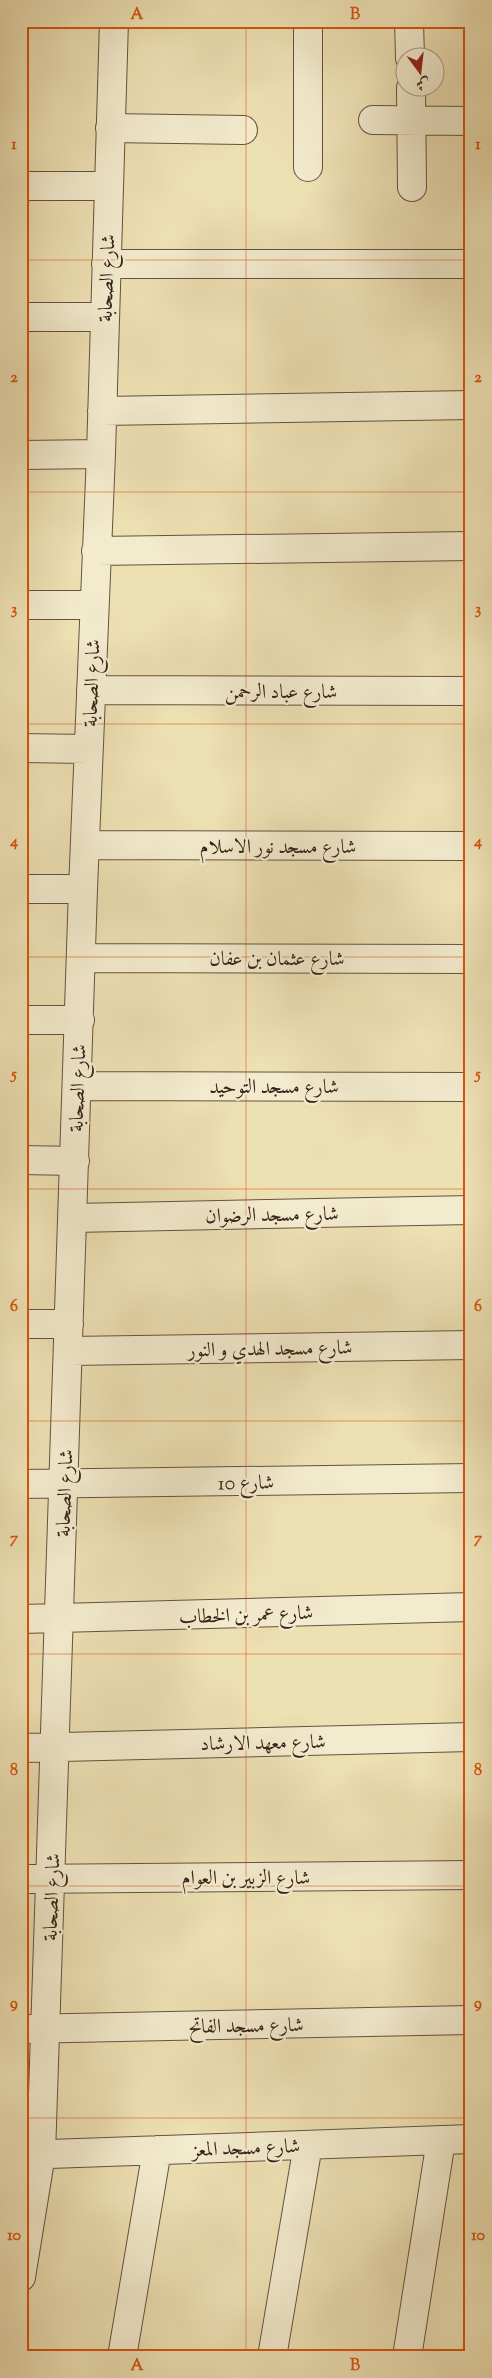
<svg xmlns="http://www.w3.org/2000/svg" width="492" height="2378" viewBox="0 0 492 2378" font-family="'Sorts Mill Goudy',Amiri,serif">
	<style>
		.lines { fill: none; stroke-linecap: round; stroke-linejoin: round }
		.street-casing { stroke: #645240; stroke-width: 30 }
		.street { stroke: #f3ebce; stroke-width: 28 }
		.grid { fill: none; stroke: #d6540d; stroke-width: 1; stroke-opacity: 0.55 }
		.labels { text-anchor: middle; stroke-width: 4.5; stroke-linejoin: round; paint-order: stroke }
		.street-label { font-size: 20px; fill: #372319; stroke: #f3ebce }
		.neatline { fill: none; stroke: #d6540d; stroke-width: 2 }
		.grid-label { font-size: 16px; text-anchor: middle; font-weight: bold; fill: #d6540d }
	</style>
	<rect width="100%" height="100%" fill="#ede0b3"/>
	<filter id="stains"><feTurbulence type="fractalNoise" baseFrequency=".004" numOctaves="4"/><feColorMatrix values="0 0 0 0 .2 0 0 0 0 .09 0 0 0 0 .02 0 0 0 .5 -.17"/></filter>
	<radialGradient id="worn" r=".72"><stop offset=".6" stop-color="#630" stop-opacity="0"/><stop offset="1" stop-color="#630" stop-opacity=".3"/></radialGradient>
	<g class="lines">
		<defs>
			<path id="street" d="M409,21l1,37
				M411,88l1,99
				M373,120l98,1
				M110,128l133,2
				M308,167v-146
				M21,186h88
				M106,264h365
				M21,317h84
				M102,411l369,-6
				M21,455l80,-1
				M96,551l375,-5
				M21,605h73
				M91,690l380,1
				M21,748l67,1
				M85,845l386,1
				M21,889h62
				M82,958l389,1
				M21,1020h59
				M77,1086l394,1
				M21,1160l54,1
				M73,1218l398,-8
				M21,1324h48
				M69,1351l402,-6
				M21,1484l450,-6
				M21,1619l450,-12
				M21,1748l450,-11
				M21,1879l450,-4
				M21,2029l450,-9
				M21,2155l450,-16
				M21,2277l20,-123 42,-1265 18,-435 13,-433
				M122,2357l35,-207
				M272,2357l36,-212
				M407,2357l34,-217"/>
		</defs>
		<use href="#street" class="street-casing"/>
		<use href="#street" class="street"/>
	</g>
	<path class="grid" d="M246,21v2336M21,260h450M21,492h450M21,724h450M21,957h450M21,1189h450M21,1421h450M21,1654h450M21,1886h450M21,2118h450"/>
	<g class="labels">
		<g class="street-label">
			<text transform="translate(106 278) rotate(-88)" y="7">شارع الصحابة</text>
			<text transform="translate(91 683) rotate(-88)" y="7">شارع الصحابة</text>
			<text x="281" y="698">شارع عباد الرحمن</text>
			<text x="278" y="853">شارع مسجد نور الاسلام</text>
			<text x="277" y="965">شارع عثمان بن عفان</text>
			<text x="274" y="1093">شارع مسجد التوحيد</text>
			<text transform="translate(77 1088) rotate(-88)" y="7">شارع الصحابة</text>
			<text transform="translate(272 1214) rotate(-1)" y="7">شارع مسجد الرضوان</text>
			<text transform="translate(270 1348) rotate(-1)" y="7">شارع مسجد الهدي و النور</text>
			<text transform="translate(246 1482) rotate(-1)" y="7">شارع 10</text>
			<text transform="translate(64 1493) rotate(-88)" y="7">شارع الصحابة</text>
			<text transform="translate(246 1614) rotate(-2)" y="7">شارع عمر بن الخطاب</text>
			<text transform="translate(263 1742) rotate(-1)" y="7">شارع معهد الارشاد</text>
			<text x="246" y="1884">شارع الزبير بن العوام</text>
			<text transform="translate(51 1897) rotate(-88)" y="7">شارع الصحابة</text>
			<text transform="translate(246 2025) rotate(-1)" y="7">شارع مسجد الفاتح</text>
			<text transform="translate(246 2147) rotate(-2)" y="7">شارع مسجد المعز</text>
		</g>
	</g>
	<rect width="492" height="2378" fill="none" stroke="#ede0b3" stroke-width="55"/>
	<g transform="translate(420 72) rotate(165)"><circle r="24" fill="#f3ebce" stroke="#a89b86"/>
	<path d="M0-4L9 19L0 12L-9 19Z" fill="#8f2418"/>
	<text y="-8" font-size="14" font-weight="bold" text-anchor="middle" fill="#372319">ش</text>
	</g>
	<rect x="28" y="28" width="436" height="2322" class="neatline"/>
	<g class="grid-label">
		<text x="137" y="19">A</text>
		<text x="355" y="19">B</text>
		<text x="14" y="149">1</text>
		<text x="478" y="149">1</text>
		<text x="14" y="382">2</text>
		<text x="478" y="382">2</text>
		<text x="14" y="614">3</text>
		<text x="478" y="614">3</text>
		<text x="14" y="846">4</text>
		<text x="478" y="846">4</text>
		<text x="14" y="1079">5</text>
		<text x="478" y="1079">5</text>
		<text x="14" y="1311">6</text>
		<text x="478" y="1311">6</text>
		<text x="14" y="1543">7</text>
		<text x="478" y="1543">7</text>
		<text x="14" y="1775">8</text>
		<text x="478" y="1775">8</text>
		<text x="14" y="2008">9</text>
		<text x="478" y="2008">9</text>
		<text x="14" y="2240">10</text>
		<text x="478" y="2240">10</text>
		<text x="137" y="2370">A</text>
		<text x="355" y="2370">B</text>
	</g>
	<rect width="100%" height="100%" filter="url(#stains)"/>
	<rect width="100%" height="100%" fill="url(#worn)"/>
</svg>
